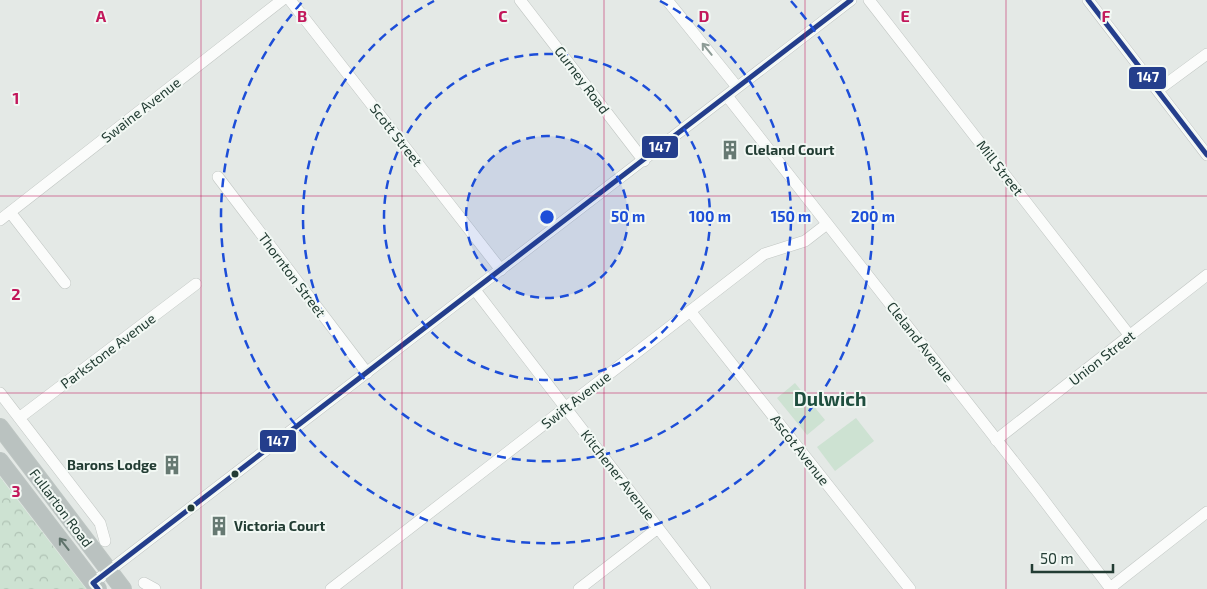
<svg xmlns="http://www.w3.org/2000/svg" width="1207" height="589" viewBox="0 0 1207 589" font-family="'Exo 2',sans-serif">
	<style>
		.green { fill: #cde2d2 }
		.park { fill: url(#park-crowns) }
		.lines { fill: none; stroke-linecap: round; stroke-linejoin: round }
		.minor-casing { stroke: #c1c6c3; stroke-width: 12 }
		.highway-casing { stroke: #bdc5c2; stroke-width: 18 }
		.minor { stroke: #fbfcfb; stroke-width: 11 }
		.highway { stroke: #bac2c0; stroke-width: 16 }
		.bus-1-casing { stroke: #f2f8f4; stroke-width: 9 }
		.bus-1 { stroke: #243e8c; stroke-width: 5 }
		.oneway { stroke: #8e9c97 }
		.oneway2 { stroke: #5f726b }
		.grid { fill: none; stroke: #c2185b; stroke-width: 1; stroke-opacity: 0.55 }
		.ring { fill: none; stroke: #1d4ed8; stroke-width: 2.5; stroke-dasharray: 9 6 }
		.bus-dot { fill: #223c33; stroke: #f2f8f4; stroke-width: 2 }
		.labels { text-anchor: middle; stroke-width: 4; stroke-linejoin: round; paint-order: stroke }
		.street-label { font-size: 14px; fill: #223c33; stroke: #f2f8f4 }
		.poi-label { font-size: 14px; font-weight: bold; fill: #223c33; stroke: #f2f8f4; text-anchor: start }
		.district-label { font-size: 19px; font-weight: bold; fill: #1e4e3e; stroke: #f2f8f4 }
		.grid-label { font-size: 16px; text-anchor: middle; font-weight: bold; fill: #c2185b; stroke: #f2f8f4; stroke-width: 4; stroke-linejoin: round; paint-order: stroke }
		.centre { fill: #1d4ed8; stroke: #f2f8f4; stroke-width: 2.5 }
		.ring-label { font-size: 15px; text-anchor: middle; font-weight: bold; fill: #1d4ed8; stroke: #f2f8f4; stroke-width: 4; stroke-linejoin: round; paint-order: stroke }
		.line-badge { stroke: #f2f8f4; stroke-width: 2 }
		.badge-label { font-size: 14px; text-anchor: middle; font-weight: bold; fill: #fff }
	</style>
	<defs>
		<pattern id="park-crowns" width="20" height="18" patternUnits="userSpaceOnUse" patternTransform="scale(1.25)"><rect width="20" height="18" fill="#cde2d2"/><path d="M2 6a3 3 0 1 1 6 0M12 15a3 3 0 1 1 6 0" fill="none" stroke="#b0c3b5"/></pattern>
	</defs>
	<rect width="100%" height="100%" fill="#e4e9e6"/>
	<path class="green" d="M795,383l30,37 -18,15 -30,-37z
		M856,418l18,23 -39,30 -18,-24z"/>
	<path class="park" d="M0,477l86,112h-86z"/>
	<g class="lines">
		<defs>
			<path id="minor" d="M290,0l211,270
				M520,0l124,161
				M667,0l70,87
				M869,0l261,336
				M1088,0l119,155
				M1158,90l49,-36
				M727,96l309,394 75,99
				M218,177l149,196
				M10,212l55,71
				M0,220l282,-220
				M475,290l230,299
				M690,311l220,278
				M0,393l100,130 5,18
				M19,418l177,-134
				M996,440l211,-165
				M93,583l758,-583
				M144,583l11,6
				M1110,588l97,-76
				M331,589l433,-335 41,-13 22,-17
				M579,589l79,-61"/>
			<path id="highway" d="M0,427l123,162
				M0,461l98,128"/>
		</defs>
		<use href="#minor" class="minor-casing"/>
		<use href="#highway" class="highway-casing"/>
		<use href="#minor" class="minor"/>
		<use href="#highway" class="highway"/>
		<defs>
			<path id="bus-1" d="M1088,0l119,155
				M98,589l-5,-6 758,-583"/>
		</defs>
		<use href="#bus-1" class="bus-1-casing"/>
		<use href="#bus-1" class="bus-1"/>
	</g>
	<defs><path id="oneway-shaft" d="M-6 0H5M1.5-3L5.5 0L1.5 3" fill="none" stroke-width="1.6" stroke-linecap="round" stroke-linejoin="round" transform="scale(1.25)"/></defs>
	<use class="oneway" href="#oneway-shaft" transform="translate(707 49) rotate(-129)"/>
	<use class="oneway2" href="#oneway-shaft" transform="translate(64 544) rotate(-128)"/>
	<path class="grid" d="M201,0v589M402,0v589M604,0v589M805,0v589M1006,0v589M0,196h1207M0,393h1207"/>
	<circle cx="547" cy="217" r="81" fill="#1d4ed8" fill-opacity=".12"/>
	<g class="ring">
		<circle cx="547" cy="217" r="81"/>
		<circle cx="547" cy="217" r="163"/>
		<path d="M660 1A244 244 0 1 1 434 1"/>
		<path d="M791 1A326 326 0 1 1 303 1"/>
	</g>
	<defs>
		<symbol id="building-bare" viewBox="-9 -9 18 18"><path d="M-4-6H4V6H1V3H-1V6H-4ZM-2.5-4.3h1.7v1.8h-1.7ZM.8-4.3h1.7v1.8H.8ZM-2.5-1h1.7V.8h-1.7ZM.8-1h1.7V.8H.8Z" fill="#667972" stroke="#f2f8f4" stroke-width="2.5" paint-order="stroke"/></symbol>
	</defs>
	<g fill-rule="evenodd">
		<use href="#building-bare" x="716" y="136" width="28" height="28"/>
		<use href="#building-bare" x="158" y="451" width="28" height="28"/>
		<use href="#building-bare" x="205" y="512" width="28" height="28"/>
	</g>
	<g class="bus-dot">
		<circle cx="235" cy="474" r="4.5"/>
		<circle cx="191" cy="508" r="4.5"/>
	</g>
	<g class="labels">
		<g class="street-label">
			<text transform="translate(582 80) rotate(53)" y="5">Gurney Road</text>
			<text transform="translate(141 110) rotate(-38)" y="5">Swaine Avenue</text>
			<text transform="translate(396 135) rotate(52)" y="5">Scott Street</text>
			<text transform="translate(1000 168) rotate(52)" y="5">Mill Street</text>
			<text transform="translate(292 275) rotate(53)" y="5">Thornton Street</text>
			<text transform="translate(920 342) rotate(52)" y="5">Cleland Avenue</text>
			<text transform="translate(108 351) rotate(-37)" y="5">Parkstone Avenue</text>
			<text transform="translate(1102 358) rotate(-38)" y="5">Union Street</text>
			<text transform="translate(576 400) rotate(-38)" y="5">Swift Avenue</text>
			<text transform="translate(800 450) rotate(52)" y="5">Ascot Avenue</text>
			<text transform="translate(618 475) rotate(52)" y="5">Kitchener Avenue</text>
			<text transform="translate(61 508) rotate(53)" y="5">Fullarton Road</text>
		</g>
		<g class="poi-label">
			<text x="745" y="155">Cleland Court</text>
			<text x="157" y="470" text-anchor="end">Barons Lodge</text>
			<text x="234" y="531">Victoria Court</text>
		</g>
		<g class="district-label">
			<text x="830" y="406">Dulwich</text>
		</g>
	</g>
	<g class="grid-label">
		<text x="101" y="22">A</text>
		<text x="302" y="22">B</text>
		<text x="503" y="22">C</text>
		<text x="704" y="22">D</text>
		<text x="905" y="22">E</text>
		<text x="1106" y="22">F</text>
		<text x="16" y="104">1</text>
		<text x="16" y="300">2</text>
		<text x="16" y="497">3</text>
	</g>
	<circle cx="547" cy="217" r="8" class="centre"/>
	<g class="ring-label">
		<text x="628" y="222">50 m</text>
		<text x="710" y="222">100 m</text>
		<text x="791" y="222">150 m</text>
		<text x="873" y="222">200 m</text>
	</g>
	<g class="line-badge">
		<rect x="1128" y="66" width="39" height="24" rx="5" fill="#243e8c"/>
		<rect x="641" y="135" width="38" height="24" rx="5" fill="#243e8c"/>
		<rect x="259" y="429" width="38" height="24" rx="5" fill="#243e8c"/>
	</g>
	<g class="badge-label">
		<text x="1148" y="82">147</text>
		<text x="660" y="152">147</text>
		<text x="278" y="446">147</text>
	</g>
	<path d="M1032 564v8h81v-8" fill="none" stroke="#223c33" stroke-width="2.5"/>
	<text x="1040" y="564" font-size="15" fill="#223c33" stroke="#f2f8f4" stroke-width="4" paint-order="stroke">50 m</text>
</svg>
